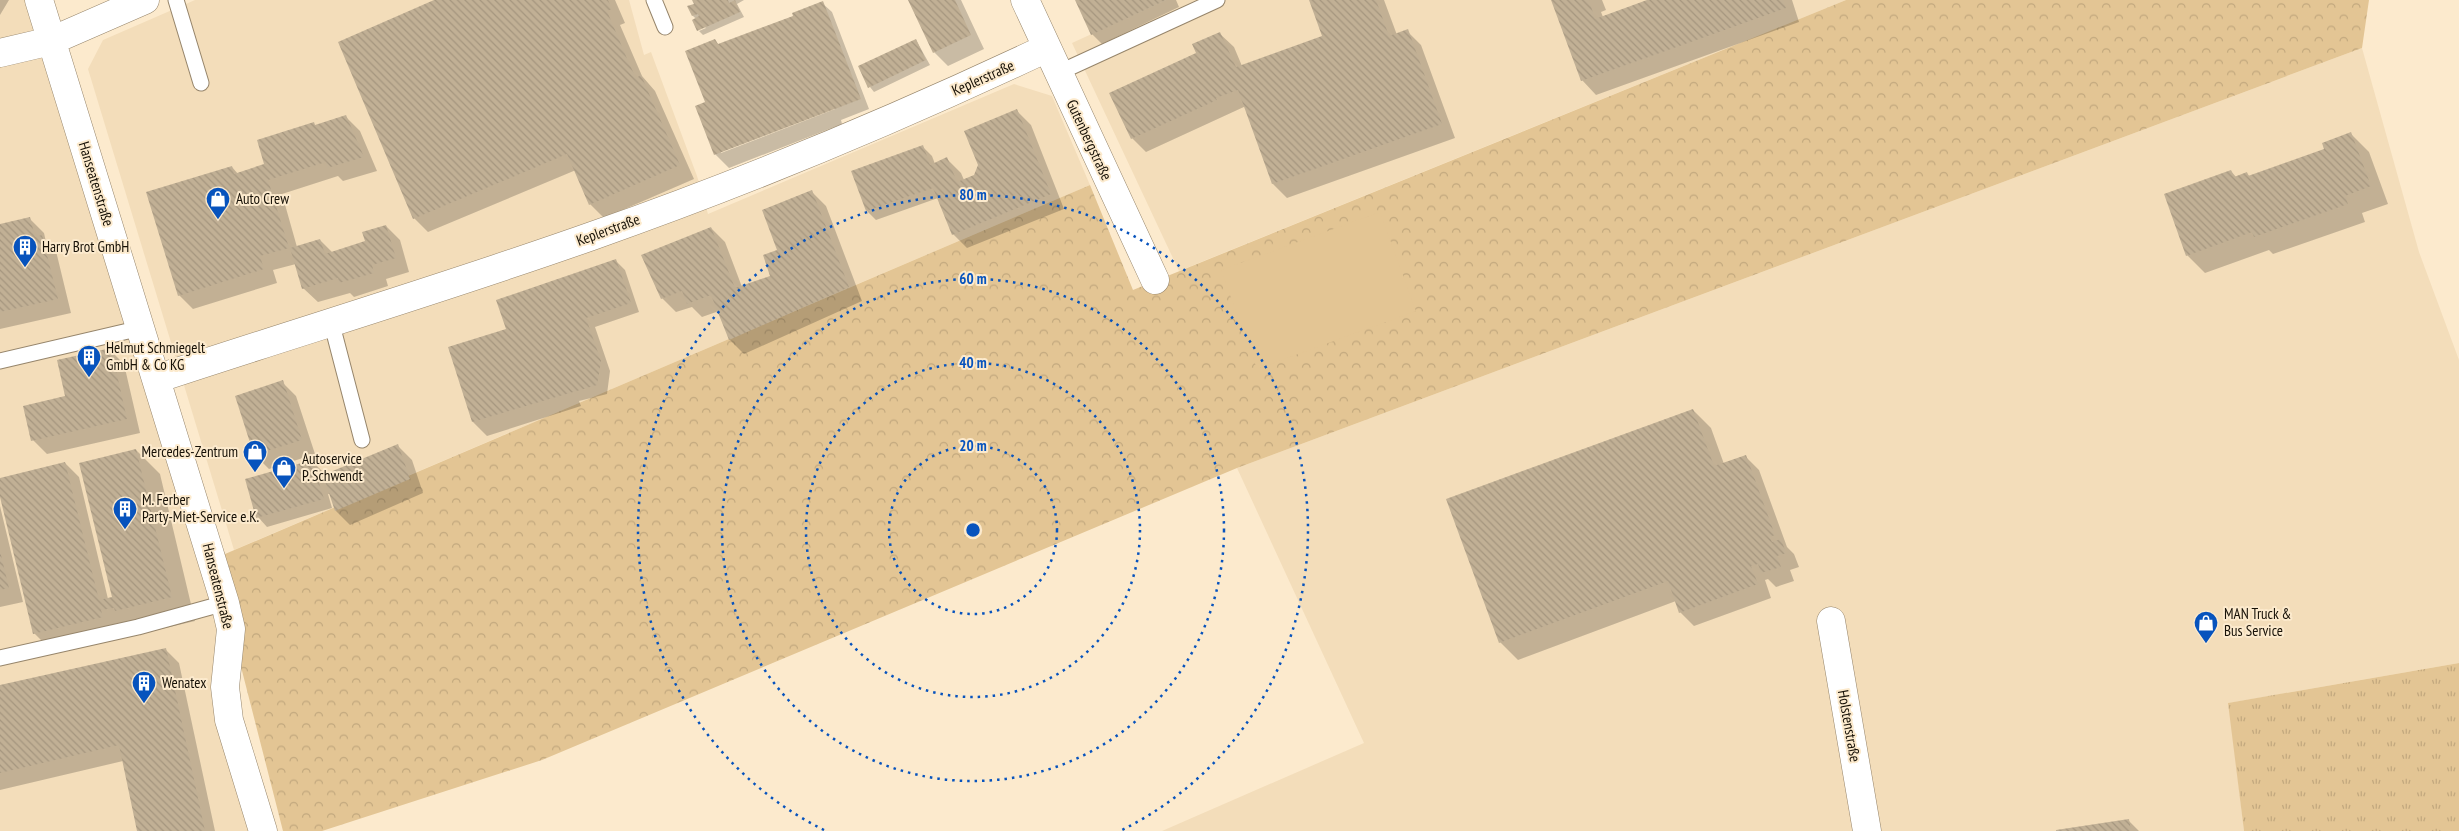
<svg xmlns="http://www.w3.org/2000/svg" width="2459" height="831" viewBox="0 0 2459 831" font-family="'PT Sans Narrow',sans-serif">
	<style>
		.built { fill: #f3ddba }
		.grass { fill: url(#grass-tufts) }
		.forest { fill: url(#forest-crowns) }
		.pitch { fill: #e3c594 }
		.shadow { fill: #0003; fill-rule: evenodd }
		.building { fill: url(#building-back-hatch) }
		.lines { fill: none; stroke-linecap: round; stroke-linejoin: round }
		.lane-casing { stroke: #96856b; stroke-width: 17 }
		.street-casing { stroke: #96856b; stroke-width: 29 }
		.lane { stroke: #fff; stroke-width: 15 }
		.street { stroke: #fff; stroke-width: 28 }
		.ring { fill: none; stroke: #0753bd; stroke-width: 2.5; stroke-dasharray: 2.5 5 }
		.labels { text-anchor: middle; stroke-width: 4; stroke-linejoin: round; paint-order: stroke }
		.street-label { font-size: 15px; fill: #161006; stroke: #fceacd }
		.poi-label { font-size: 15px; fill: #161006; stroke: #fceacd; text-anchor: start }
		.centre { fill: #0753bd; stroke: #fceacd; stroke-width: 2.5 }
		.ring-label { font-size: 15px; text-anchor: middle; font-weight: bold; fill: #0753bd; stroke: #fceacd; stroke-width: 4; stroke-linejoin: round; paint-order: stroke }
	</style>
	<defs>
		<pattern id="grass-tufts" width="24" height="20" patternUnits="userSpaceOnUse" patternTransform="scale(1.25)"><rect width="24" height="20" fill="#e3c594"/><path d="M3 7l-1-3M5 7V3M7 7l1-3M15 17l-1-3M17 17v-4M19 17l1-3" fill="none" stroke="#c2a87e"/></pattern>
		<pattern id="forest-crowns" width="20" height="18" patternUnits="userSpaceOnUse" patternTransform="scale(1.25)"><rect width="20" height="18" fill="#e3c594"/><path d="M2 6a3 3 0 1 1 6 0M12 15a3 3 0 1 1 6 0" fill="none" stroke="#c2a87e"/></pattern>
		<pattern id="building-back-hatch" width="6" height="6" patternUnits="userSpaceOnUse" patternTransform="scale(1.25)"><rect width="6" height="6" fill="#c1b095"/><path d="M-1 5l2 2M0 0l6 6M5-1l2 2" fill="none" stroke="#a5967f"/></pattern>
	</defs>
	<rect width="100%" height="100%" fill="#fceacd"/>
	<path class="built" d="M0,0h39l191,656 33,175h-263z
		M195,0h434l15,55 7,-3 46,124 11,38 306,-130 38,12 38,89 -856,365 -146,-481 15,-29z
		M1166,0h680l-667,271 -107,-228z
		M2362,48l57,204 40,108v303l-230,40 15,128h-1082l202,-88 -127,-275z"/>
	<path class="grass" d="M2459,663v168h-215l-16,-128z"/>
	<path class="forest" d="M1846,0h523l-7,48 -1125,420 -695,292 -220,71h-39l-44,-172 -21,-102 872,-372 43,105z"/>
	<path class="pitch" d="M1380,212l36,99 -159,58 -36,-99z"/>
	<path class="shadow" d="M0,0h9l-9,15z
		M437,0h178l10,23 -5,2 22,51 13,15 39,88 -90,39 -14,-14 -14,-34 -148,62 -14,-14 -74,-175z
		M693,0h51l-7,4 7,13 -41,18 -4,-4 7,-3 -13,-12 2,-11z
		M910,0h51l23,49 -36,17 -14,-14z
		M1076,0h100l3,7 -77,37 -10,-10z
		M1311,0h73l13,35 10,-4 14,14 34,93 -168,60 -14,-14 -27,-78 -100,46 -14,-14 66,-84 21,-21 15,14 8,19 82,-30z
		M1552,0h50l4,10 -5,2 2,5 47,-17h142l7,22 -203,73 -14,-15z
		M822,3l10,9 37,97 -28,11 1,4 -113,44 -14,-14 -9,-51 9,-62 4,4 73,-28zM835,107v2l-114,44v-2z
		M916,40l14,25 -56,27 -4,-5z
		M1017,111l14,14 33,84 -97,39 -14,-14 -15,-36 -62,22 -9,-9 -14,-39 70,-25 9,9 3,8 12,-5 14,14 3,7 11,-4z
		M346,117l14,14 17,40 -34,10 -5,-5 -56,18 15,53 23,-7 13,13 33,-11 20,-16 14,14 9,32 -23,7 2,7 -34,11 -4,-4 -32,9 -15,-14 -7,-24 -23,6 4,13 -84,26 -14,-14 53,-128 6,7 28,-9 50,-39z
		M2351,134l18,18 19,52 -26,9 3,9 -92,32 -4,-4 -64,23 -18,-18 44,-84 5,6 11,-4 3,4 76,-27z
		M812,192l14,14 36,95 -118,53 -14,-14 -11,-29 -17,6 -10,-10 -16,5 -14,-14 49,-70 14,14 17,45 30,-11z
		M30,219l14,14 2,9 10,9 15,62 -71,16v-103z
		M615,260l10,10 14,42 -44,15 15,44 -3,23 -28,7 2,5 -94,30 -14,-14 -24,-74 59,-19z
		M110,350l14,14 16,69 -93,21 -14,-14 33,-43z
		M282,382l14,14 19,58 -46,15 -14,-14z
		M1693,410l18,18 13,36 21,-8 14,14 28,77 7,7 5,13 -9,3 4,11 -18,6 -8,-8 -3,1 6,18 -77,28 -14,-14 -4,-11 -158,59 -18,-18z
		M398,446l14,14 11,33 -73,32 -14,-14 -6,-17h-2l4,14 -65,19 -9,-10 54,-56 10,10 1,6z
		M136,450l24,24 35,147 -55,13 -13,-12 -12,2 1,7 -68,16 -14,-14 -34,-141v-13l65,-16 14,14 29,122 5,-1z
		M0,506l23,96 -23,5z
		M165,649l14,14 36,168h-77l-15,-70 -123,29v-103z
		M2128,820l11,11h-82z"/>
	<path class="building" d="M434,0h174l4,9 -5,2 21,50 8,17 5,-3 39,90 -91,40 -22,-51 -154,65 -75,-177z
		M692,0h36l1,3 6,-3 5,12 -43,19 -5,-11 7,-4 -1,-2 -6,2 -5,-10 7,-2z
		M908,0h47l16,35 -38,18z
		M1075,0h91l-75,35z
		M1309,0h67l13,36 19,-7 34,95 -170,60 -34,-94 -22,8 1,2 -86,39 -22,-46 87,-40 -4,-9 28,-12 16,35 86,-31z
		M1551,0h38l6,19 52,-19h136l3,8 -205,73z
		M823,1l38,98 -147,56 -19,-49 10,-4 -20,-51 30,-12 3,5 75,-28 -1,-3z
		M916,39l10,21 -58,28 -10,-22z
		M1017,109l34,85 -99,41 -19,-47 -67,23 -15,-40 72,-26 7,20 17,-8 10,25 17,-7 4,-10 -14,-34z
		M346,115l18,42 -37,11 -1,-6 -58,18 21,68 -29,8 4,13 -86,27 -32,-104 86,-26 2,8 30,-10 -7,-24 57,-18 1,3z
		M2351,132l20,54 -26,10 3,8 -94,33 -2,-5 -66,24 -22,-62 67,-24 3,7 13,-5 1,4 76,-27 -2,-6z
		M812,190l37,97 -120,53 -18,-45 -24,9 -5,-13 -21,8 -20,-44 70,-28 24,61 35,-12 -7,-21 14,-5 -15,-40z
		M30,217l5,20 7,-2 16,64 -58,13v-88z
		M386,225l10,33 -24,7 2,8 -35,10 -1,-5 -36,11 -12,-41 30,-9 5,15 40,-13 -3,-9z
		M616,259l15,44 -45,15 15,43 -4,24 -125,37 -24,-75 58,-18 -10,-29z
		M111,348l16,71 -96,22 -8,-35 42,-10 -8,-36z
		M283,380l19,60 -48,15 -19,-59z
		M1693,409l21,57 32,-11 29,80 -5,2 2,5 9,-3 5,14 -9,3 4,11 -20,6 -3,-9 -7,2 7,18 -79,29 -11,-32 -169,62 -53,-144z
		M398,444l12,35 -75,32 -12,-36z
		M136,449l36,148 -57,14 -1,-3 -13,2 2,7 -70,17 -33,-137v-19l65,-16 34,138 13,-3 -33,-134z
		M312,460l12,39 -68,19 -11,-39z
		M0,551l9,37 -9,2z
		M166,648l39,183h-68l-18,-86 -119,28v-88z
		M2129,819l2,12h-75v-1z"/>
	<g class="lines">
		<defs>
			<path id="lane" d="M176,0l25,83
				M654,0l11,27
				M1058,73l159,-73
				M331,321l31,119
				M0,361l141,-33
				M0,658l138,-31 87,-24"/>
			<path id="street" d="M39,0l186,603 6,26 -6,58 4,33 34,111
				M1025,0l130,280
				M0,53l51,-12 94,-41
				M156,379c145,-48 292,-92 436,-143 154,-54 307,-118 455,-188
				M1831,621l36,210"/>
		</defs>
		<use href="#lane" class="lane-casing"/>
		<use href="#street" class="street-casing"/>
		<use href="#lane" class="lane"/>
		<use href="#street" class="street"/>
	</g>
	<g class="ring">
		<circle cx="973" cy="530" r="84"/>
		<circle cx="973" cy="530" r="167"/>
		<circle cx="973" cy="530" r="251"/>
		<path d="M824 830A335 335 0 1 1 1122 830"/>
	</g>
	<defs>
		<symbol id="shop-pin" viewBox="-11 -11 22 30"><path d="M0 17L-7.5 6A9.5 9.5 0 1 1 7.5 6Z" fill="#0753bd" stroke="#fceacd"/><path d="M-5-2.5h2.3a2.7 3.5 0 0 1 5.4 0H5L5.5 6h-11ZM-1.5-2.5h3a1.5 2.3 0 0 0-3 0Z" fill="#fff"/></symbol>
		<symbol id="building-pin" viewBox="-11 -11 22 30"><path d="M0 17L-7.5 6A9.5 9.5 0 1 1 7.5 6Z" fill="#0753bd" stroke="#fceacd"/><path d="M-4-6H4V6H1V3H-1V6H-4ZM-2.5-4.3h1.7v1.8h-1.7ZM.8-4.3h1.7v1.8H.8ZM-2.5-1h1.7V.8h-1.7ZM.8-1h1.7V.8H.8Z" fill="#fff"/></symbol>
	</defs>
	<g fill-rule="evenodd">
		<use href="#shop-pin" x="204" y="185" width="28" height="38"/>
		<use href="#building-pin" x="11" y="233" width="28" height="38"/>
		<use href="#building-pin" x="75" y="343" width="28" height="38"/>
		<use href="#shop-pin" x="241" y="438" width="28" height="38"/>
		<use href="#shop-pin" x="270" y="454" width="28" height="38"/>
		<use href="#building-pin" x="111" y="495" width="28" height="38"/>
		<use href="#shop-pin" x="2192" y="609" width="28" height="38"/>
		<use href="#building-pin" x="130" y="669" width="28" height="38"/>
	</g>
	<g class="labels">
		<g class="street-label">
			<text transform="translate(983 78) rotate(-24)" y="5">Keplerstraße</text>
			<text transform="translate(1089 140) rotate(65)" y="5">Gutenbergstraße</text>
			<text transform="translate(96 184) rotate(73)" y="5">Hanseatenstraße</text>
			<text transform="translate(608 230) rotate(-20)" y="5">Keplerstraße</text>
			<text transform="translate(218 586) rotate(76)" y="5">Hanseatenstraße</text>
			<text transform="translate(1849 726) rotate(80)" y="5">Holstenstraße</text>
		</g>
		<g class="poi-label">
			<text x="236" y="204">Auto Crew</text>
			<text x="42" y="252">Harry Brot GmbH</text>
			<text x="106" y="353">Helmut Schmiegelt<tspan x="106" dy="17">GmbH &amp; Co KG</tspan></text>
			<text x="238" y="457" text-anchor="end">Mercedes-Zentrum</text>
			<text x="302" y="464">Autoservice<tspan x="302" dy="17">P. Schwendt</tspan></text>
			<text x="142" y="505">M. Ferber<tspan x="142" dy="17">Party-Miet-Service e.K.</tspan></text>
			<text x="2224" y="619">MAN Truck &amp;<tspan x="2224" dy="17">Bus Service</tspan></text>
			<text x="162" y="688">Wenatex</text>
		</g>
	</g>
	<circle cx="973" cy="530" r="8" class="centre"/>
	<g class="ring-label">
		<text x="973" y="200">80 m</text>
		<text x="973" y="284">60 m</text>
		<text x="973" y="368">40 m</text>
		<text x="973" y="451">20 m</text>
	</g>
</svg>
